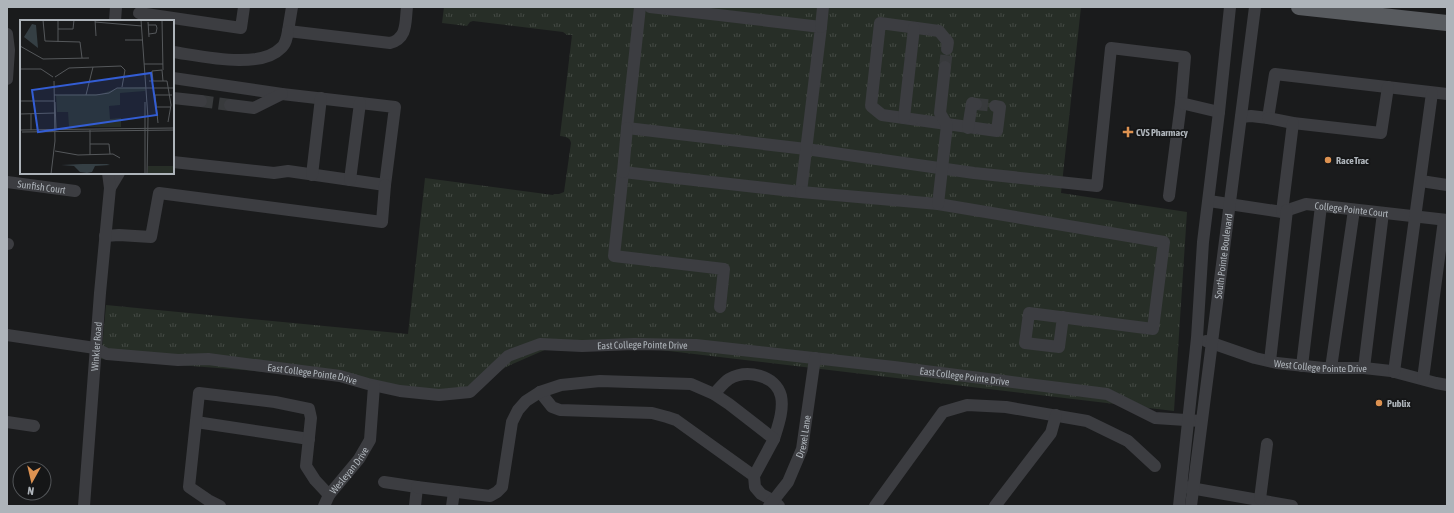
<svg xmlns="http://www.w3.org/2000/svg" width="1454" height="513" viewBox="0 0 1454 513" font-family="'Asap Condensed',sans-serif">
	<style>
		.grass { fill: url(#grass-tufts) }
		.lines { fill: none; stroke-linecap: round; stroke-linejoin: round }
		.minor-tunnel { stroke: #383a3c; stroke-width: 12; stroke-dasharray: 12 6; stroke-linecap: butt }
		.minor { stroke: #3c3d41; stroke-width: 12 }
		.major { stroke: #585b5f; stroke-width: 16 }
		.poi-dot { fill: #dd9251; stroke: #151617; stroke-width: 1.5 }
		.labels { text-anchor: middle; stroke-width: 3.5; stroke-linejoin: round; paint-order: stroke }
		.poi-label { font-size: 10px; font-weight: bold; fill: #aeb4ba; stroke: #151617; text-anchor: start }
		.street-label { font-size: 10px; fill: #aeb4ba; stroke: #151617 }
		.inset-road { fill: none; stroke: #55585b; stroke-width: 1 }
		.view { fill: #335dd4; fill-opacity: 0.15; stroke: #335dd4; stroke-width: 2 }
		.inset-edge { fill: none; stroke: #aeb4ba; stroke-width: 2 }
	</style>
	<defs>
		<pattern id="grass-tufts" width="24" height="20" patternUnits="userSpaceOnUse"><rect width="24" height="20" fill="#272e27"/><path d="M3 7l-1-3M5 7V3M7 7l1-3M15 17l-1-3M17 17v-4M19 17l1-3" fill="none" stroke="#444a44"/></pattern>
	</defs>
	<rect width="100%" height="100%" fill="#1a1b1c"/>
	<path class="grass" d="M444,7h637l-20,186 126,19 -13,199 -539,-64 -88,2 -41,18 -43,27 -131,-17 -231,-18 5,-54 302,29 17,-156 128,17 1,-1h5l5,-2 7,-49c-1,-6 -5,-6 -11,-7l12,-101h-5l-4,-3 -90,-11 -3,1 -3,4 -25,-3z"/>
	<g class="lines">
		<path class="minor-tunnel" d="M945,67l2,-18
			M201,101l29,4
			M976,104l19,2"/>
		<g class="minor">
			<path d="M292,7l-4,24 102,12c18,-5 15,-21 17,-36"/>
			<path d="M640,7l-13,121 179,21 168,24 123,13 14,-138 74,9 -4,46 -12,93"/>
			<path d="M650,7l171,20 -20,165 -178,-20 -9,84 110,13 -4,38"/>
			<path d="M139,13l102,15 3,-21"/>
			<path d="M115,21l1,-14"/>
			<path d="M821,27l2,-20"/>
			<path d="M7,34l2,16 -2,29"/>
			<path d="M947,49l1,-7 -9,-11 -59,-8 -9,83 11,9 115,16 3,-24 -5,-1"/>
			<path d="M173,52c28,4 87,18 108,-4 5,-4 6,-11 7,-17"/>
			<path d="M173,78l109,16 113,13 -10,78 -97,-14 -14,2 -101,-11"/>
			<path d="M173,98l28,3"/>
			<path d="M1181,103l38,9"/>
			<path d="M230,105l24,3 28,-14"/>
			<path d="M1241,117l10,-1 17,2 7,-44 172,20"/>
			<path d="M904,118l10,-90"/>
			<path d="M1268,118l25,5 88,10 7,-46"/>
			<path d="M968,128l4,-25 4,1"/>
			<path d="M623,172l4,-44"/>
			<path d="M312,175l9,-77"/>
			<path d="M350,180l10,-77"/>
			<path d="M1421,181l26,4"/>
			<path id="s1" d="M7,182l68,9"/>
			<path d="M110,188l9,-15"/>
			<path d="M801,192l137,12 226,38 -11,87 -124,-16 -4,30 34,4 4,-30"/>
			<path id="s2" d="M1209,201l73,11 24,-8 141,16"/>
			<path d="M938,204l9,-79 -7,-12 5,-46"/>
			<path d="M1282,212l11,-89"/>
			<path d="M105,236l14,-1 32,2 8,-44 223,29 3,-37"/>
			<path d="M7,244h1"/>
			<path id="s3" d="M7,335l88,13 12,6 71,6 30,-1 132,17 28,8 32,7 39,4 31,-3 38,-36 32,-12 42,2 52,-2 62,1 198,22 213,27 48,24 46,3"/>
			<path id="s4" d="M1206,341l49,17 22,5 46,5h41l27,3 45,12 11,2"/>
			<path d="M1270,361l17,-151"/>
			<path d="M1302,366l19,-160"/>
			<path d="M1331,368l23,-158"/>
			<path d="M1364,368l19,-155"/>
			<path d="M1394,372l38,-279"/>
			<path d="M1423,379l21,-159"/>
			<path d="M540,392l12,15 8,3 92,3 15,4 9,3 78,56"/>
			<path d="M714,394c5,-5 9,-11 15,-15 18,-10 47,-4 52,17 3,14 -3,30 -7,43"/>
			<path d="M7,422l27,4"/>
			<path d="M196,422l113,17"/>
			<path d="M384,482l33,5 -2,19"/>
			<path d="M417,487l73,9 7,-4 5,-5 10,-65 6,-12 8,-9 14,-9 21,-7 39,-4 91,3 23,10 15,10 45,35 -20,37 1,11 6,7 13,7 5,5"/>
			<path d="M1185,487l107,19"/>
			<path d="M1260,499l7,-55"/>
			<path id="s5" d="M84,506l16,-213 10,-105 -2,-15"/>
			<path d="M220,506l-12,-6 -19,-13 10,-94 76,9 34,7 2,9 -5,48 9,14 14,15"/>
			<path id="s6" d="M324,506l5,-11 30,-36 11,-19 4,-54"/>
			<path d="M452,506l2,-14"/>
			<path id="s7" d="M769,506l19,-24 14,-33 13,-91"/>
			<path d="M875,506l68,-94 24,-7 39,2 81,14 41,20 27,25"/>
			<path d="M995,506l56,-73 5,-18"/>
			<path d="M1179,506l18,-168 6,-96 16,-130 11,-105"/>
			<path id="s8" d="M1191,506l64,-499"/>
		</g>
		<path class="major" d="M1299,7l148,16"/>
	</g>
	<g class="poi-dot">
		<path d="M1126 126h4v4h4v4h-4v4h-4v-4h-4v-4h4z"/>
		<circle cx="1328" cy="160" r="4"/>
		<circle cx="1379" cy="403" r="4"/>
	</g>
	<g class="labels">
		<g class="poi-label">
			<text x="1136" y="136">CVS Pharmacy</text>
			<text x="1336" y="164">RaceTrac</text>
			<text x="1387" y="407">Publix</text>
		</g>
		<g class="street-label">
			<text dy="4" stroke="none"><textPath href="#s1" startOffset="35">Sunfish Court</textPath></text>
			<text dy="4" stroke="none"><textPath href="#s2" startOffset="145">College Pointe Court</textPath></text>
			<text dy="4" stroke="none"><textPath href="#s8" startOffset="252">South Pointe Boulevard</textPath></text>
			<text dy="4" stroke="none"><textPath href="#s3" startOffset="658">East College Pointe Drive</textPath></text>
			<text dy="4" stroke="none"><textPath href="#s5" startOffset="160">Winkler Road</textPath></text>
			<text dy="4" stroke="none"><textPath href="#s4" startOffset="118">West College Pointe Drive</textPath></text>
			<text dy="4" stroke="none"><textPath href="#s3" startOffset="309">East College Pointe Drive</textPath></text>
			<text dy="4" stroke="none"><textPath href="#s3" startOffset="982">East College Pointe Drive</textPath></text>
			<text dy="4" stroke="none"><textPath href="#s7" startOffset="79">Drexel Lane</textPath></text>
			<text dy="4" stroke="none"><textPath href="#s6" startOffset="44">Wesleyan Drive</textPath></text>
		</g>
	</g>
	<g transform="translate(20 20)">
		<rect width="154" height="154" fill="#1a1b1c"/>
		<path d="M125,67v4l-25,2v12l-11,1 1,13 11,-1v9h-52l-1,-15h-11l-1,-17 45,-1 17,-6zM128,146h26v8h-26z" fill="#272e27"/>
		<path d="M12,4l4,1 2,23 -14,-11zM62,144h25l3,1 -15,1 -3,6 -5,1 -7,-1 -6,-6 -13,-1z" fill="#353f44"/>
		<path class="inset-road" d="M23,0l2,21 35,1 2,16M38,0v22M75,0l1,16M121,0l7,98 -1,56M142,0l1,50M75,2l47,4M128,2l1,15M128,5h8l1,3 -1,5 -7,1M38,9h15l1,-9M105,20h18M0,26l23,13 46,-1M124,44h19M0,49h21l12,8M35,57l14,-9 52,-2 4,4 -3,17M129,61h18l4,24 -3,17M133,61l-1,-10 10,-1 1,11M34,75h42l13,-2 8,-5h57M66,75l7,-28M134,75h18M135,75l3,28M0,81h35M35,82l1,27M136,87h14M0,94l35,-1M11,94v16M0,110l154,-2M70,110v25M2,112l152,-2M70,124h19l1,10M35,131l23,4 35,-1 7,4M31,154l4,-33 -1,-60M125,154v-72"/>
		<path class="view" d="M131,53l6,42 -119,17 -6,-42z"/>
		<rect width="154" height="154" class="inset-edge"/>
	</g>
	<rect width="1454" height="513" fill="none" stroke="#aeb4ba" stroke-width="16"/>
	<g transform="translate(32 481) rotate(188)"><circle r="19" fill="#151617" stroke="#525558"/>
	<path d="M0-3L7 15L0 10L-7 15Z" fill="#dd9251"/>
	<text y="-6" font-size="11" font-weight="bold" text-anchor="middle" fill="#aeb4ba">N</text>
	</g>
</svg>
